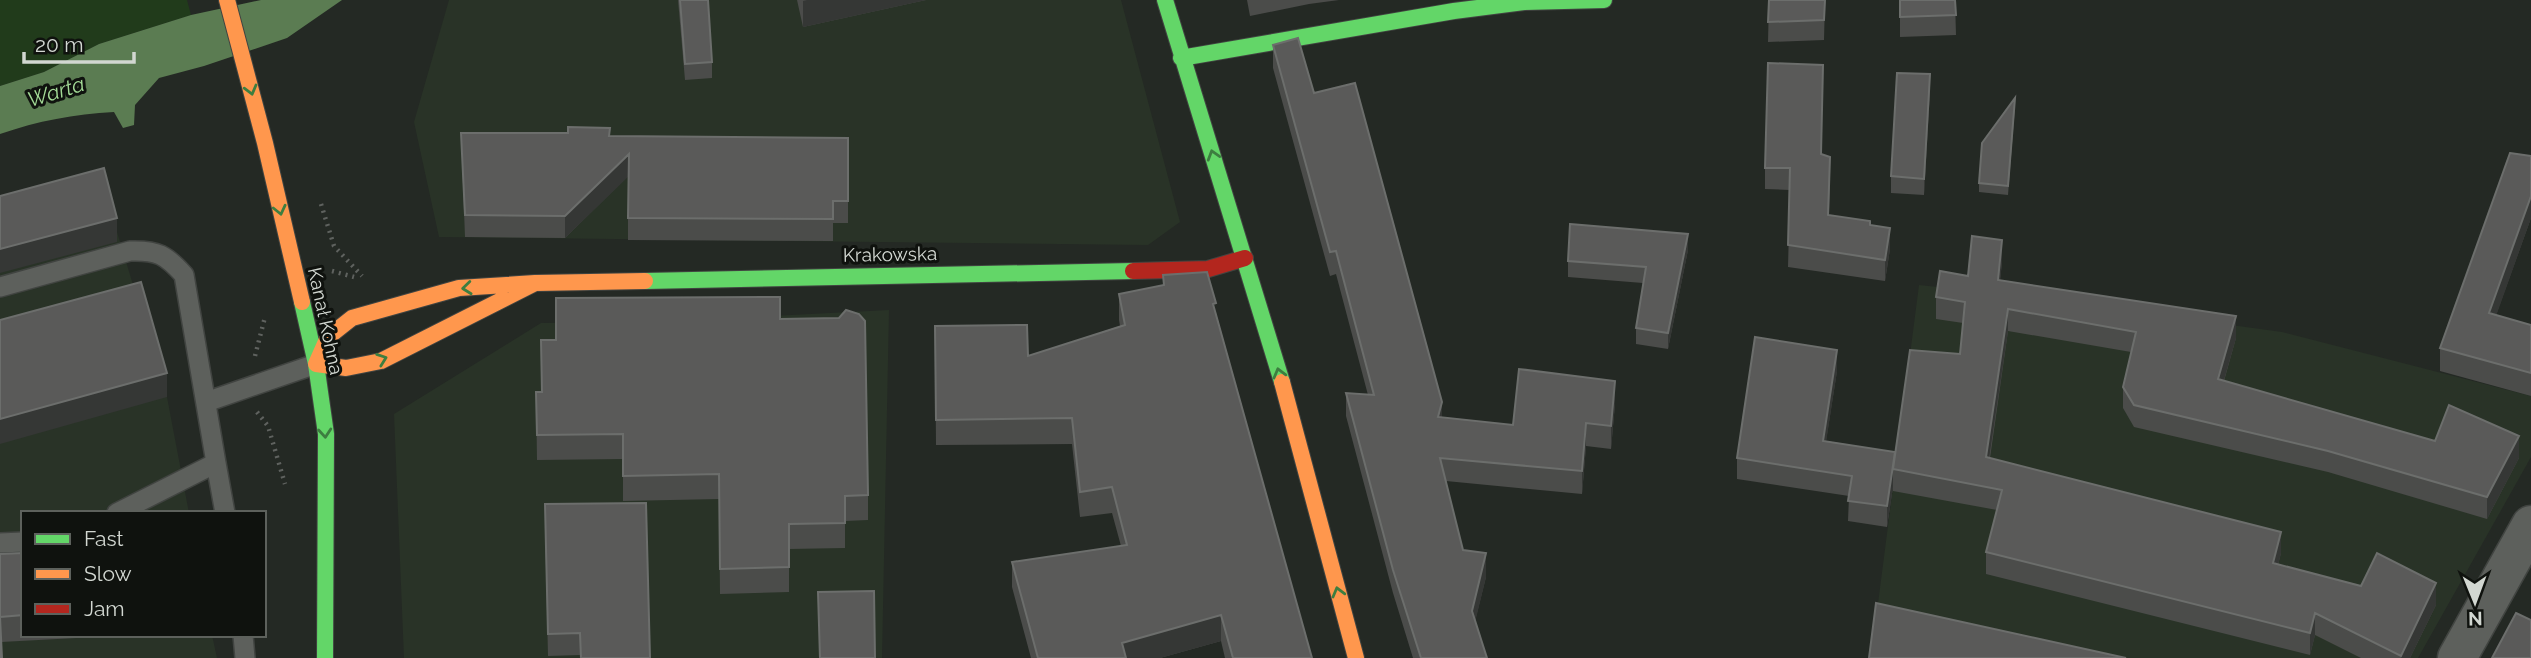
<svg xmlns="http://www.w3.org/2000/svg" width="2531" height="658" viewBox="0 0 2531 658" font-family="Raleway,sans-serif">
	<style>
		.built { fill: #293327 }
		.green { fill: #213b1b }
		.water { fill: #5b7c52 }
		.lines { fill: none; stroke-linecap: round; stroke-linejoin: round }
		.lane-casing { stroke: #414441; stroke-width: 22 }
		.street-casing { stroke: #414441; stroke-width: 41 }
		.fast-casing { stroke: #414441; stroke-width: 18 }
		.slow-casing { stroke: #414441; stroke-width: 18 }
		.jam-casing { stroke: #414441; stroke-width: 18 }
		.path { stroke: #5f625f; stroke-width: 4.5; stroke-dasharray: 2 5; stroke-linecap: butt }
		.lane { stroke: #5d605c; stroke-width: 19 }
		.street { stroke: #5d605c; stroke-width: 38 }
		.fast { stroke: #63d668; stroke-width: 16 }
		.slow { stroke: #ff974d; stroke-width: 16 }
		.jam { stroke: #b3261e; stroke-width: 16 }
		.wall { fill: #4b4c4a }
		.shaded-wall { fill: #353735 }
		.building { fill: #5a5a59; stroke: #6c6e6c; stroke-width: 2 }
		.oneway { stroke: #3d7e40 }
		.labels { text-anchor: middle; stroke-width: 6; stroke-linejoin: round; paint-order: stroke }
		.street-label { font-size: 19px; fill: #d2d7d1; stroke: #0f120e }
		.water-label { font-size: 21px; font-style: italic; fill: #a3da96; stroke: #0f120e }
	</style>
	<rect width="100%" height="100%" fill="#242924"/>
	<path class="built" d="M449,0h672l59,222 -32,23 -709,-8 -25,-115z
		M101,179l66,218 22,116h-166v122h189l5,23h-217v-452z
		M1919,285l85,9 278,38 249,64v61l-113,201h-547z
		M889,310l-7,348h-478l-10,-244 147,-91 109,-1z"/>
	<path class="green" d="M0,0h187l4,15 -92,29 -55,28 -44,14z"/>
	<path class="water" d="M261,0h81l-55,38 -83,28 -45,12 -24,27 -1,20 -11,3 -9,-16c-40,2 -76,9 -114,22v-48l44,-14 55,-28 92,-29z"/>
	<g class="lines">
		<defs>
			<path id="lane" d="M0,287l130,-36c28,-1 36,4 54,24l32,188 -99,50
				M206,402l110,-38
				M216,463l9,50
				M0,543l23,-1
				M243,635l2,23"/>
			<path id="street" d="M2457,658l74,-133"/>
			<path id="fast" d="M1165,0l117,382
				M1181,58l273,-47 70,-9 80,-2
				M645,281l488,-10
				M302,302l14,62 10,70 -1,224"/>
			<path id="slow" d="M227,0l38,143 37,159
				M535,283l-154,78 -35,7 -30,-4 12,-27 24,-19 107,-30 76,-5 110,-2
				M1282,382l74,276"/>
			<path id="jam" d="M1133,271l75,-2 37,-11"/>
		</defs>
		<use href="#lane" class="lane-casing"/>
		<use href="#street" class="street-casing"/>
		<use href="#fast" class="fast-casing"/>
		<use href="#slow" class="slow-casing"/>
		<use href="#jam" class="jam-casing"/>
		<path class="path" d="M321,204l13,42 28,30
			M332,271l22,6
			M255,356l10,-39
			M257,412l11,14 17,58"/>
		<use href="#lane" class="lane"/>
		<use href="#street" class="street"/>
		<use href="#fast" class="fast"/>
		<use href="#slow" class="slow"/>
		<use href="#jam" class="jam"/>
	</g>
	<path class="wall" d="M678,0h30l4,62v16l-27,2z
		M797,0h129l-123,27z
		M1247,0h92l-30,4 -59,12z
		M1769,0h56l-1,40 -56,2z
		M1900,0h55l1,35 -56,2z
		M1273,45l41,48 128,324 71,8 102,-21 -4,45 -25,-3 -4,48 -136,-13 17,69 23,27 -11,44 12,37h-74l-20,-65 -47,-177v-23l22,2 -32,-121 -6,2 -57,-208z
		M1930,90l-6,105 -33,-2v-17z
		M2015,107l-7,88 -29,-3v-9z
		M461,133l149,3 238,2v85h-15v18l-205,-1v-64l-63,62 -100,-1z
		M1822,154l8,25 -1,36 41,10 20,24 -5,32 -97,-14 2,-77 -25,-1v-21z
		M2531,156v62l-35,97 35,10v71l-91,-25v-23z
		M1688,250l-20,99 -32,-5v-16l7,-45 -75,-6v-16z
		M2002,262l-2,18 236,58 -12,43 211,60 84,17 -32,61 -159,-47 -194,-45 -11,-19v-21l8,-35 -123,-21 -18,127 291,95 -3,12 158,40 -26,53h-49l-46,-23 -5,20 -324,-81v-22l11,-42 -104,-19v-4l-6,40 -39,-6 1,-25 -112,-17v-21l100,-87 -11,70 69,11 65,-98 3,-31 -27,-4v-22z
		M1163,275l53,38 96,345h-87l-4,-17 -61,17h-129l-19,-71v-25l109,-16 -9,-33 -32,4 -8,-73 -136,1 -1,-119 93,30 92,-30 -1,-6v-26l44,-9z
		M780,319l88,176v25l-23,1v27l-56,1v43l-69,2 -1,-95 -96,2v-42l-86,1 -1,-68h5z
		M545,527l105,131h-70v-3l-32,1z
		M23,553v82h110l-132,7 -1,16v-104z"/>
	<path class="shaded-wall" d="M807,0h119l-123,27v-26z
		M1930,74v16l-6,105v-16z
		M629,154v22l-64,62v-22z
		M2531,196v22l-42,118v-23z
		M117,218v24l-117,31v-24z
		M1890,228v21l-5,32v-21z
		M1688,234v16l-20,99v-16z
		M2002,240v22l-4,40v-22z
		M2008,309v22l-22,148v-22z
		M2236,316v22l-18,63v-22z
		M1837,350v21l-14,91v-21z
		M167,373v24l-167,47v-25z
		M1615,381v23l-4,45v-23z
		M1442,402v24l-4,-9z
		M1586,423v23l-4,48v-23z
		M2519,436v22l-32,61v-22z
		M1895,452l-2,17v18l-6,40v-21z
		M2281,532v21l-8,32v-22z
		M1486,553v24l-14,58v-24z
		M2436,583v22l-26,53h-9v-2z
		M2315,613v22l-5,20v-22z
		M1221,615v26l-61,17h-38v-15z"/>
	<path class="building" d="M680,0h28l4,62 -27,2z
		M1769,0h56l-1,20 -56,2z
		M1900,0h55l1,15 -56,2z
		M1298,38l16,55 41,-10 87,319 -4,15 75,8 6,-56 96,12 -4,45 -25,-3 -4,48 -142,-13 23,92 23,3 -14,58 15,47h-66l-28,-88 -47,-177 28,2 -38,-144 -6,1 -57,-207z
		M1768,63l55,2 -2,89 9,3 -2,58 42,6v4l20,3 -5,32 -97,-15 2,-77h-25z
		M1897,73l33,1 -6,105 -33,-3z
		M2015,98l-7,88 -29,-3 3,-40z
		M568,127l42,1 -1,8 239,2v63h-15v18l-205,-1 1,-64 -64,62 -100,-1 -4,-82h107z
		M2510,153l21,3v40l-42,117 42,12v48l-91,-25z
		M104,168l13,50 -117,31v-53z
		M1570,224l118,10 -20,99 -32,-5 10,-61 -78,-6z
		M1972,236l30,4 -4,40 238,36 -18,63 217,62 14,-36 70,31 -32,61 -159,-46 -194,-46 -11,-18 13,-55 -128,-23 -22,148 295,75 -8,31 88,23 16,-33 59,30 -35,73 -86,-43 -5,20 -324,-81 16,-62 -109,-21 17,-119 50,4 5,-52 -29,-5 4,-26 28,5z
		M1207,272l9,31 -3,1 99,354h-79l-12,-43 -99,28 4,15h-88l-26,-96 115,-17 -15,-58 -32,5 -8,-74 -136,2 -1,-94 92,-1 1,31 97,-31 -6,-31 45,-9 -1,-10z
		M141,282l26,91 -167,46v-99z
		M780,297v22l59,-1 7,-8 13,4 6,7 3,174 -23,1v27l-56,1v43l-69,2 -1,-95 -96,2v-42l-86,1 -1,-43h6l-1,-52h15v-42z
		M1755,337l82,13 -14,91 72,11 -8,54 -39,-5 4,-25 -115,-18z
		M646,503l4,155h-69l-1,-25 -32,1 -3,-130z
		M23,553v62l-23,2 2,41h-2v-104z
		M874,591l1,67h-55l-2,-66z
		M1876,603l250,55h-257z
		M2516,613l15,7v38h-39z"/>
	<defs><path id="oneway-chevron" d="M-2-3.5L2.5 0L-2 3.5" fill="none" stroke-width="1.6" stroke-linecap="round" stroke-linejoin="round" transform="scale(1.75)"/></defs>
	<g class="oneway">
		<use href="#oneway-chevron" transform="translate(251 90) rotate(75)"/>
		<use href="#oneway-chevron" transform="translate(1213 155) rotate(-107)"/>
		<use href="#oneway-chevron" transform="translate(280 210) rotate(77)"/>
		<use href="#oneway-chevron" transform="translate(467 288) rotate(174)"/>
		<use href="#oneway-chevron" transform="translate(382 359) rotate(-20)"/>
		<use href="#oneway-chevron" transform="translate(1279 373) rotate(-105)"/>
		<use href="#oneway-chevron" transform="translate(325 433) rotate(85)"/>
		<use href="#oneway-chevron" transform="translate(1338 592) rotate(-105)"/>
	</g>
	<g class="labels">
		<g class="street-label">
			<text transform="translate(890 254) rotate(-1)" y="7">Krakowska</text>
			<text transform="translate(326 321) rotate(78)" y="7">Kanał Kohna</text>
		</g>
		<g class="water-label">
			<text transform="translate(56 92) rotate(-17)" y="7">Warta</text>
		</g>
	</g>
	<rect x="21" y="511" width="245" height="126" fill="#0f120e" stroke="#5d615c" stroke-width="2"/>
	<rect x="35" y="534" width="35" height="10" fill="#63d668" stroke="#5d615c" stroke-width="2"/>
	<text x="84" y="546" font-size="21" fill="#d2d7d1">Fast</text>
	<rect x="35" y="569" width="35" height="10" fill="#ff974d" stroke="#5d615c" stroke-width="2"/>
	<text x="84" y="581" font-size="21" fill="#d2d7d1">Slow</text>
	<rect x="35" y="604" width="35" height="10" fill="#b3261e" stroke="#5d615c" stroke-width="2"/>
	<text x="84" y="616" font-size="21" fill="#d2d7d1">Jam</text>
	<g transform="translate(2475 602) rotate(179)" stroke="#0f120e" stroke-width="5" paint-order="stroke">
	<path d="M0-5L12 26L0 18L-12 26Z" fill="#d2d7d1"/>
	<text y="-10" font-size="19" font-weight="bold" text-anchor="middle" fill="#d2d7d1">N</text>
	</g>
	<path d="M24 52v10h110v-10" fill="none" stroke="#d2d7d1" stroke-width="3.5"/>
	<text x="35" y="52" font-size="21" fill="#d2d7d1" stroke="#0f120e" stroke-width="5" paint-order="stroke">20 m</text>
</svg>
